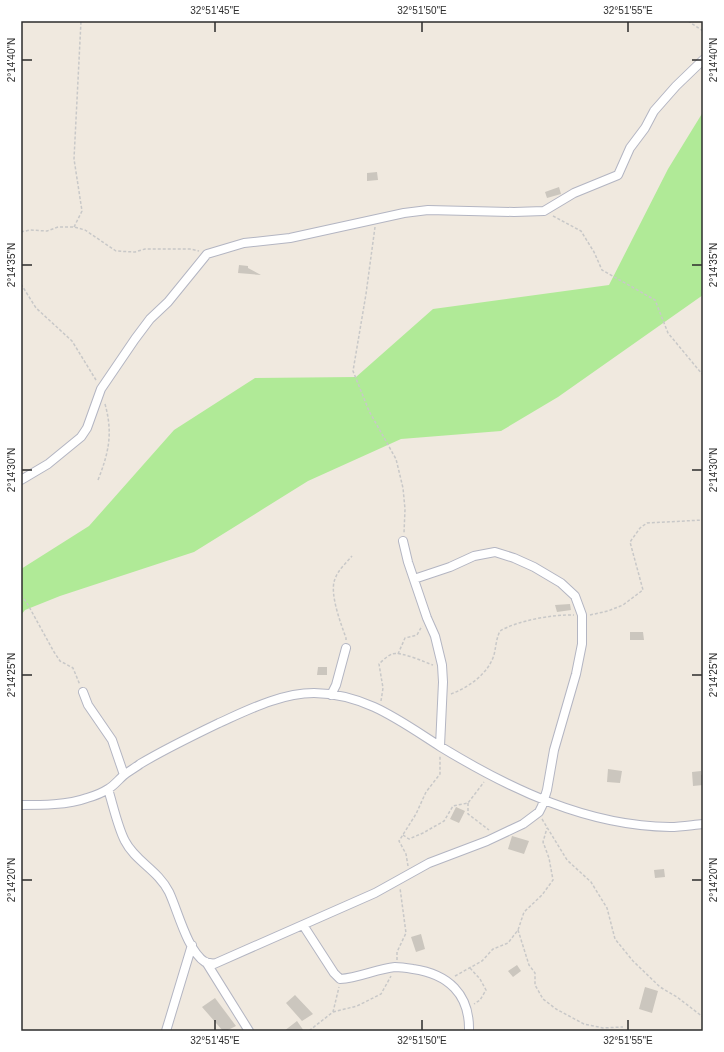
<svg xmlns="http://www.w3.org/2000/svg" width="724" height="1052" font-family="Helvetica,sans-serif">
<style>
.green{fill:#b0ea97}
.building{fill:#cbc6be}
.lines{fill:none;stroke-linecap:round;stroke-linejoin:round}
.minor-casing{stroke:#b3b5c2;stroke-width:10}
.path{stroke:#c8c8c8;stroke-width:1.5;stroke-dasharray:3 2;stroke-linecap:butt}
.minor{stroke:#fff;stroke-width:8}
.ticks{fill:none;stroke:#2d2d2d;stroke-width:1.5}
.neatline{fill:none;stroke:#2d2d2d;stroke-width:1.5}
.ticks-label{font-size:10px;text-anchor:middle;fill:#2d2d2d}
</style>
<rect width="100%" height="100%" fill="#f0e9df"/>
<path class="green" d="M703,112V295L558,397L501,431L401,439L308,481L194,552L60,596L25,610L21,615V569L89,526L174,430L255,378L356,377L433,309L609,285L668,169Z"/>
<path class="building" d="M377,172L378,180L367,181V173Z
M559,187L561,194L547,198L545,192Z
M239,265L248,266V268L261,275L238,273Z
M570,604L571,610L557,612L555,605Z
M630,632H643L644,640H630Z
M318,667H327V675H317Z
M608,769L622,771L620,783L607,782Z
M701,771V775L703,774V785L693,786L692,772Z
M456,807L465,811L459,823L450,819Z
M512,836L529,841L524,854L508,849Z
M664,869L665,877L655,878L654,870Z
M421,934L425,949L416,952L411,937Z
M517,965L521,971L513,977L508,971Z
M645,987L658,991L652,1013L639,1009Z
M295,995L313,1014L302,1021L286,1003Z
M215,998L236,1026L226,1031H223L202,1007Z
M297,1021L304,1031H284Z"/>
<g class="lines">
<defs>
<path id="minor" d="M21,480L48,464L81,437L87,428L101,389L135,339L150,319L168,302L207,254L244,243L290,238L404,213L428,210L514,212L544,211L574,193L618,175L630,148L645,128L654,111L676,86L703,60
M403,541L408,562L427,618L435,636L442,665L443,682L440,746
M83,692L88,705L112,740L124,775
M331,695L336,685L346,648
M108,789C113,805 118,828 125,841C135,861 158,870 169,892C178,911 187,950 205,962C207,963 211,963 214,964L375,893L429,863L487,841L523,824L539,812L542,806L547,790L554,750L576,674L582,644V615L575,596L561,583L534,567L514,558L495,552L474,556L450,567L414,579
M21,805C41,805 68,805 87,798C94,796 102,793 108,789C114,786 119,779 124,775C129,771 135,768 140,764C165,749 192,736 219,723C248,710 281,693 314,693C366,694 400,721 441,747C510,789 587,826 670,827C681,827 692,825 703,824
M303,925L334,973L340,979C359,978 376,969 395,967C401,967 407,968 413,969C448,974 470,994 469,1031
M206,962L249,1031
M166,1031L192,945"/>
</defs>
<use href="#minor" class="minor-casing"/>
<path class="path" d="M688,21L703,31
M553,216L581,231L594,252L602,270L655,300L668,333L702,374
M74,227L82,211L74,159L81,21
M375,227L366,294L353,371L369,411L396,459L403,488L405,509L404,533
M21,232L30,230L47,231L58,227H74L85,230L116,251L135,252L145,249H190L199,251
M21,284L36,308L72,341L96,380
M98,480C109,452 113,433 105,404
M21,595L27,603L54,652L60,661L73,668L80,685
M590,615L608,611L623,605L643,590L630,542L640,528L647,523L703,520
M346,640V638C341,624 329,593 335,579C338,570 346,563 352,556
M398,654L405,638L417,635L422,626
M451,694C469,687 488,674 494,655C496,647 496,639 500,631C516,621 554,614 574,615
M381,701L383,688L379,664C382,661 387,656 392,654C401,651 424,662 433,665
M468,803V814L489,830
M542,819L567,860L591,882L607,908L615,939L633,961L660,987L677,997L703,1017
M403,835L409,839L423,833L444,821L453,806L468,803L484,782
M408,866L406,854L399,841L416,814L426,792L440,774V756
M518,930L529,965L535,973V985L543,999L556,1009L584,1024L603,1028L623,1027
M397,960V952L406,933L400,888
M470,968L480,979L486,990L480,1000L474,1004
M455,976L482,961L493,949L508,943L518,930L524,912L542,895L553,880L549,858L543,842L547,828
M333,1012L357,1006L381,994L391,976
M310,1031V1030L333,1012L339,987"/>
<use href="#minor" class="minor"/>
</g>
<path class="ticks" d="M215,22V32M422,22V32M628,22V32M22,60H32M692,60H702M22,265H32M692,265H702M22,470H32M692,470H702M22,675H32M692,675H702M22,880H32M692,880H702M215,1020V1030M422,1020V1030M628,1020V1030"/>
<rect width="724" height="1052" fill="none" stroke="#ffffff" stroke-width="44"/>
<rect x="22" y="22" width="680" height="1008" class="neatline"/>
<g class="ticks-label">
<text x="215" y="14">32°51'45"E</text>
<text x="422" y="14">32°51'50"E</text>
<text x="628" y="14">32°51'55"E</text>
<text transform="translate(11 60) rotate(-90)" y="4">2°14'40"N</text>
<text transform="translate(713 60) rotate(-90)" y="4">2°14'40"N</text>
<text transform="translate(11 265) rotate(-90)" y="4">2°14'35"N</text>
<text transform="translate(713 265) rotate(-90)" y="4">2°14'35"N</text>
<text transform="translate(11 470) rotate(-90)" y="4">2°14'30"N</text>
<text transform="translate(713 470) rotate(-90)" y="4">2°14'30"N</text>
<text transform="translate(11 675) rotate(-90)" y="4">2°14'25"N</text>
<text transform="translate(713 675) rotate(-90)" y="4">2°14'25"N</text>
<text transform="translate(11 880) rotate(-90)" y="4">2°14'20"N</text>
<text transform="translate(713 880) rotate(-90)" y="4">2°14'20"N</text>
<text x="215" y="1044">32°51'45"E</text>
<text x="422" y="1044">32°51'50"E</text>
<text x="628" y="1044">32°51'55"E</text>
</g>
</svg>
